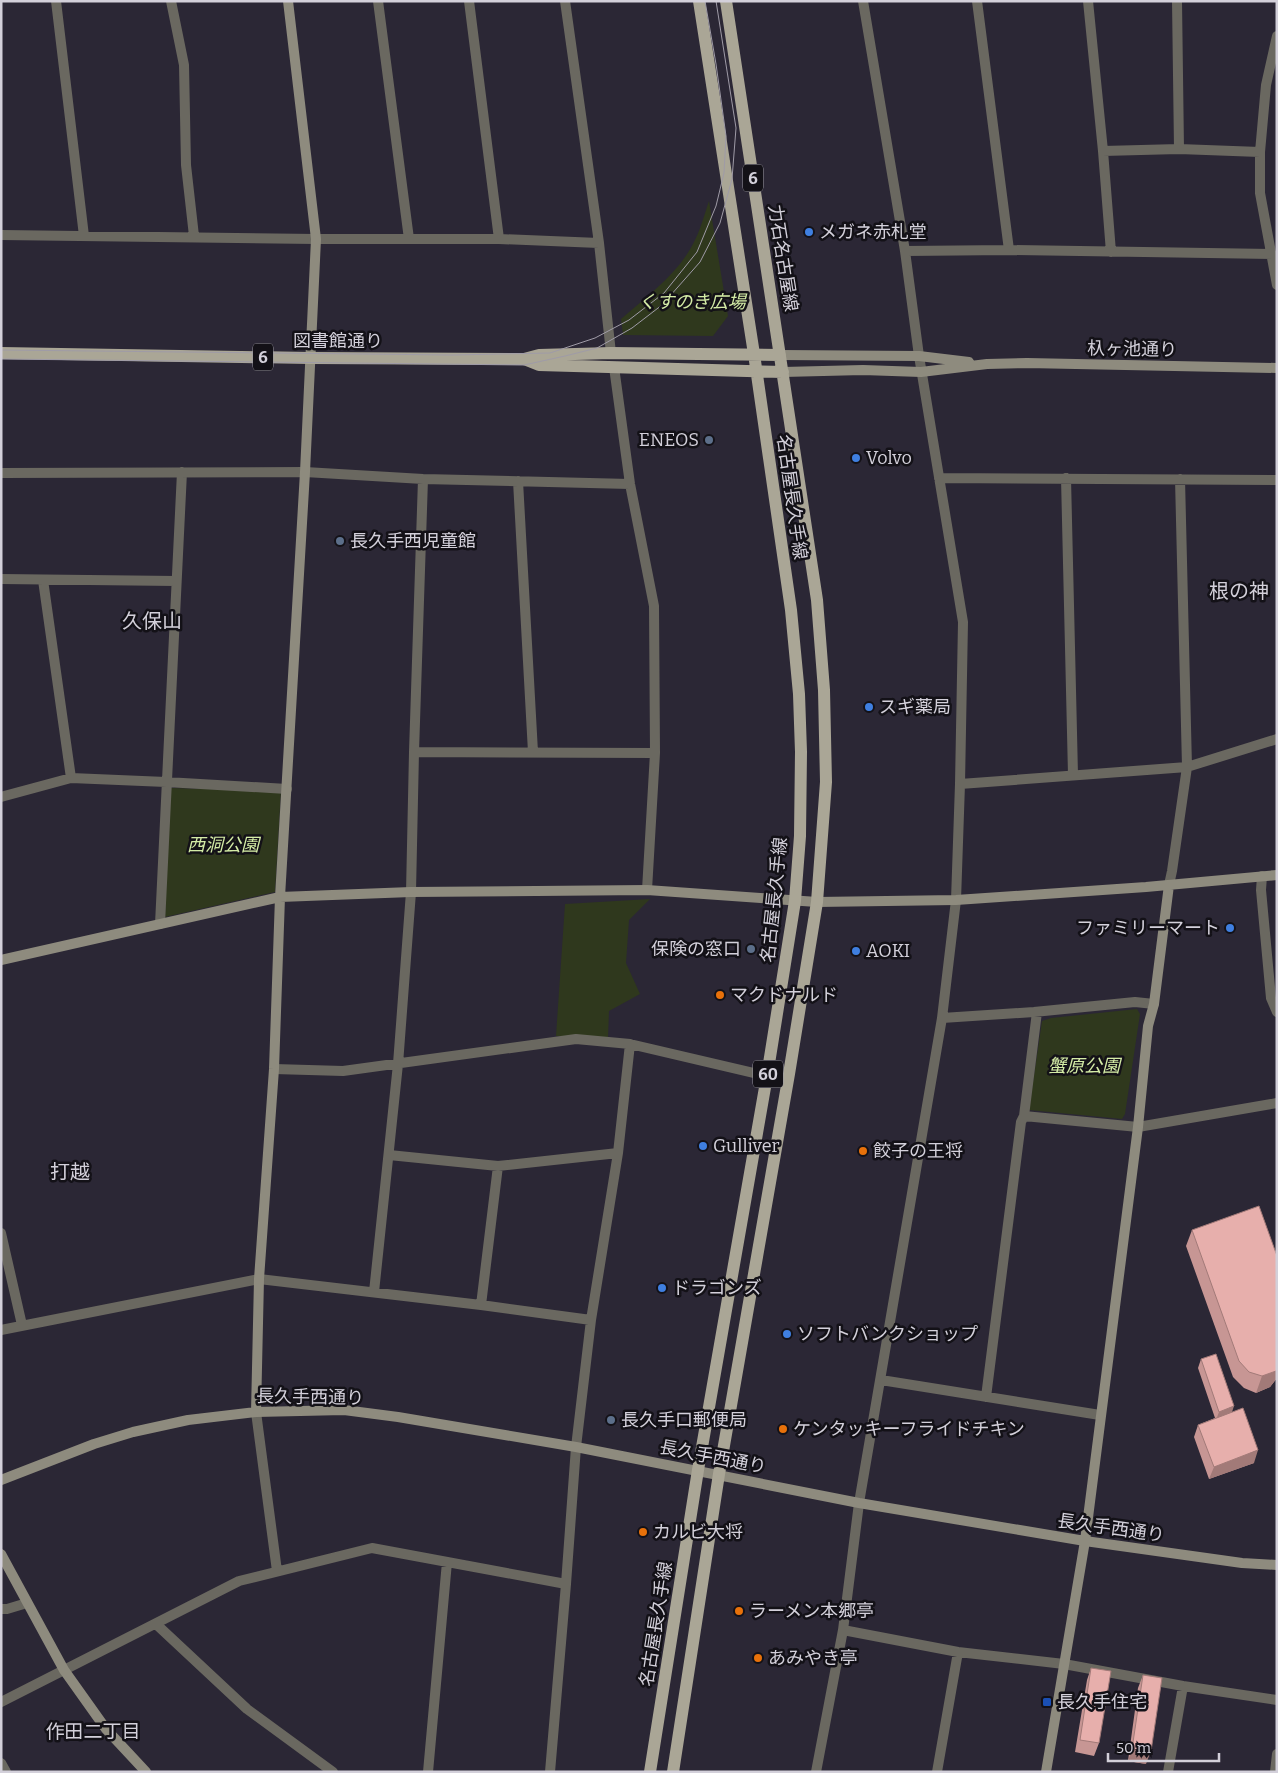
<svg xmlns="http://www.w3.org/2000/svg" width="1278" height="1773" font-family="Bitter,'Noto Sans JP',serif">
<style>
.green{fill:#2f381d}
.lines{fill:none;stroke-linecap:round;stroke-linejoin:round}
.street{stroke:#6a6860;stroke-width:10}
.secondary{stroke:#8e8b7e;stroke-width:10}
.primary{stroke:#aaa696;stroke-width:12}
.tram{stroke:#9f9ba7;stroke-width:1}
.wall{fill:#c79694}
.shaded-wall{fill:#a27a78}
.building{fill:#e7afac;stroke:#a27a78}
.shop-dot{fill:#3f7fe0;stroke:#131117;stroke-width:2}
.service-dot{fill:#5c6f8a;stroke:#131117;stroke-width:2}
.food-dot{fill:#e8710a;stroke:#131117;stroke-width:2}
.transit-dot{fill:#1a4fb4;stroke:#131117;stroke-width:2}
.labels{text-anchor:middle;stroke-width:5;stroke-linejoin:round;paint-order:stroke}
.shield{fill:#131117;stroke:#9997a0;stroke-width:1}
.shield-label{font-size:16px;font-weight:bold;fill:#d3d0da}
.poi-label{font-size:18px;fill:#d3d0da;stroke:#131117;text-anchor:start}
.street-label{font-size:18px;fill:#d3d0da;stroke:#131117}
.park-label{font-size:18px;font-style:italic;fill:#d4eca6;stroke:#131117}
.neighbourhood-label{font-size:19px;fill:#d3d0da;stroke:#131117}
.quarter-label{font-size:20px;fill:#d3d0da;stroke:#131117}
</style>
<rect width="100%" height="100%" fill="#2b2735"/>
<path class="green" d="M709,201L728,316L713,336L623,335L621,319C646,297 677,275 693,244C700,231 704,216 709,201Z
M170,788L281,791L275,892L165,917Z
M650,899L629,920L626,963L640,994L609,1011L608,1038L556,1036L565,904Z
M1137,1009L1140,1014L1125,1114L1122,1119L1029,1110L1042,1021L1051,1018Z"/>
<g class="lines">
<path class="street" d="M56,1L84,236
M171,1L184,65L186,165L194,236
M378,1L409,239
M469,1L499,239
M565,1L599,243L611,353
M977,1L1009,250
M1088,1L1103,151L1111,252
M1177,1L1179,149
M1277,36L1266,85L1260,152V193L1277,285
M1103,151L1179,149L1260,152
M1,235L316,239H499L599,243
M905,251L1009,250L1272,254
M614,367L630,484L654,606L655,753L647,890
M1,473L305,472L423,479L630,484
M939,478L1277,480
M1066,478L1073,775
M518,481L533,752
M1,579L176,581
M43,580L71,778
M414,752L655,753
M960,784L1187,767L1277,739
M1,797L71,778L166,782L287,789
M1262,876L1261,890L1271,998L1277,1012
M1169,885L1172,871L1187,767L1180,479
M160,924L182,472
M942,1018L1034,1012L1135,1002L1154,1004
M274,1069L343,1071L576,1039L630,1044L767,1076
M1024,1116L1138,1127L1277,1103
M389,1155L498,1166L618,1153
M1,1233L22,1325
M374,1292L398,1064L411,892L414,752L423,479
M481,1305L498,1166
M1,1330L259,1279L481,1305L591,1320
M881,1380L1100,1415
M986,1397L1021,1122L1024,1116L1037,1012
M256,1412L277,1571
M1,1609H7L27,1603
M156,1624L247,1709L333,1772
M843,1630L958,1652L1064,1664L1183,1686L1277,1700
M1,1702L239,1581L372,1548L566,1584
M1,1763L6,1772
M428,1772L447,1562
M550,1772L566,1584L576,1447L591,1320L618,1153L630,1044
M816,1772L843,1630L859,1503L942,1018L956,900L960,784L963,622L919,356L905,251L863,1
M937,1772L958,1652
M1168,1772L1183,1686
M1275,1772L1277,1754"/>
<path class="secondary" d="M780,355L919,356L969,362
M783,372L863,370L921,372L987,364L1027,363L1277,368
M1,960L280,897L411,892L647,890L817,902L956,900L1146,887L1277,875
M256,1412L259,1279L274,1069L280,897L305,472L316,239L288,1
M1,1480L94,1444L133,1432L188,1420L256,1412L344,1410L398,1417L576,1447L859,1503L1085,1541L1242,1563L1277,1565
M1,1554L64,1670L106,1729L146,1772
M1046,1772L1085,1541L1138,1127L1148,1026L1154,1004L1169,885"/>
<path class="primary" d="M1,353L310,358L524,359L539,355L611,353L780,355
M524,359L539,365L783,372
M650,1772L698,1470L767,1076L795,901L800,836L801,752L799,694L791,610L754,354L699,1
M673,1772L719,1474L789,1074L817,902L826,782L824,690L817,600L726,1"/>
<path class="tram" d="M1,350L452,355L550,353L595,338L629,320L664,293L697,252L716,206L724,173L726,136L716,64L705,1
M1,359L524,365L565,356L597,348L632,328L662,305L700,262L720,223L732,179L736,128L716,1"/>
</g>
<path class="wall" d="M1192,1230L1277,1256V1378L1270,1387L1256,1393L1244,1388L1233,1377L1186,1246Z
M1201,1359L1232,1412L1254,1463L1209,1479L1194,1437L1198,1425L1215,1418L1198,1368Z
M1091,1668L1099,1743L1094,1756L1075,1752L1087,1680Z
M1143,1675L1146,1764L1128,1761L1138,1688Z"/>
<path class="shaded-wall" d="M1277,1370V1378L1270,1387L1256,1393L1262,1376Z
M1234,1406L1231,1415L1216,1420L1219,1412Z
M1258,1450L1254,1463L1209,1479L1214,1467Z
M1132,1749L1151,1751L1146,1764L1128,1761Z"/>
<path class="building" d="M1259,1206L1277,1256V1370L1276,1371L1262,1376L1249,1372L1239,1361L1192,1230Z
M1216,1354L1234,1406L1219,1412L1201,1359Z
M1243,1408L1258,1450L1214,1467L1198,1425Z
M1091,1668L1111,1671L1099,1743L1080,1740Z
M1143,1675L1162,1678L1151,1751L1132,1749Z"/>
<g class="shop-dot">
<circle cx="809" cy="232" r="5"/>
<circle cx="856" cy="458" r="5"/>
<circle cx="869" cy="707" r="5"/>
<circle cx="1230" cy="928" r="5"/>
<circle cx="856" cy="951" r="5"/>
<circle cx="703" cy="1146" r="5"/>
<circle cx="662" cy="1288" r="5"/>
<circle cx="787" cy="1334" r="5"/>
</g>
<g class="service-dot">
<circle cx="709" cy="440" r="5"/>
<circle cx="340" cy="541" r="5"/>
<circle cx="751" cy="949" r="5"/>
<circle cx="611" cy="1420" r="5"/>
</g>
<g class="food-dot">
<circle cx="720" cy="995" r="5"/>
<circle cx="863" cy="1151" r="5"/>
<circle cx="783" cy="1429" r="5"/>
<circle cx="643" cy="1532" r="5"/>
<circle cx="739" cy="1611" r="5"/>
<circle cx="758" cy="1658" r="5"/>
</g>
<rect class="transit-dot" x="1042" y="1697" width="10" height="10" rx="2.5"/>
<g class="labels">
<g class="shield">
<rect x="743" y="164.5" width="20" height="27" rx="4"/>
<rect x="253" y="343.5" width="20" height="27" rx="4"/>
<rect x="753" y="1060.5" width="30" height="27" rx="4"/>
</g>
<g class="shield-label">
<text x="753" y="184">6</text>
<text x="263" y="363">6</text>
<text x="768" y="1080">60</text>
</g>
<g class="poi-label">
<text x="819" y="238">メガネ赤札堂</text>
<text x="699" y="446" text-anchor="end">ENEOS</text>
<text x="866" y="464">Volvo</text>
<text x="350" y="547">長久手西児童館</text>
<text x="879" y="713">スギ薬局</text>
<text x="1220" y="934" text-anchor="end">ファミリーマート</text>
<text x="741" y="955" text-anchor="end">保険の窓口</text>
<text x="866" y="957">AOKI</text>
<text x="730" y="1001">マクドナルド</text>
<text x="713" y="1152">Gulliver</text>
<text x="873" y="1157">餃子の王将</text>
<text x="672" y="1294">ドラゴンズ</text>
<text x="797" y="1340">ソフトバンクショップ</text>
<text x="621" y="1426">長久手口郵便局</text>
<text x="793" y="1435">ケンタッキーフライドチキン</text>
<text x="653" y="1538">カルビ大将</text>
<text x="749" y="1617">ラーメン本郷亭</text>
<text x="768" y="1664">あみやき亭</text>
<text x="1057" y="1708">長久手住宅</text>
</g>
<g class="street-label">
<text transform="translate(783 258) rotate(81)" y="6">力石名古屋線</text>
<text x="338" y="347">図書館通り</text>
<text transform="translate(1132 349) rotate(1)" y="6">杁ヶ池通り</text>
<text transform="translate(792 497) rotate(82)" y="6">名古屋長久手線</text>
<text transform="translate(774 900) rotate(-84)" y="6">名古屋長久手線</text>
<text transform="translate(310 1397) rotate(1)" y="6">長久手西通り</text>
<text transform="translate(713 1457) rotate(11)" y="6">長久手西通り</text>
<text transform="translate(1111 1528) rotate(8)" y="6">長久手西通り</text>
<text transform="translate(656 1624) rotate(-81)" y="6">名古屋長久手線</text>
</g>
<g class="park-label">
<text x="692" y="308">くすのき広場</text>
<text x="223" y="851">西洞公園</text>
<text x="1084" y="1072">蟹原公園</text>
</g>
<g class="neighbourhood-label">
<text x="93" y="1738">作田二丁目</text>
</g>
<g class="quarter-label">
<text x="1239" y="598">根の神</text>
<text x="152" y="628">久保山</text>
<text x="70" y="1179">打越</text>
</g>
</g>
<rect width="1278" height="1773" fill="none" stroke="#d3d0da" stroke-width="5"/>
<path d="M1108 1753v8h111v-8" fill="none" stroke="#d3d0da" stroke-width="2.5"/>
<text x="1116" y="1753" font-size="15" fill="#d3d0da" stroke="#131117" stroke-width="4" paint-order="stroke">50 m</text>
</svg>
